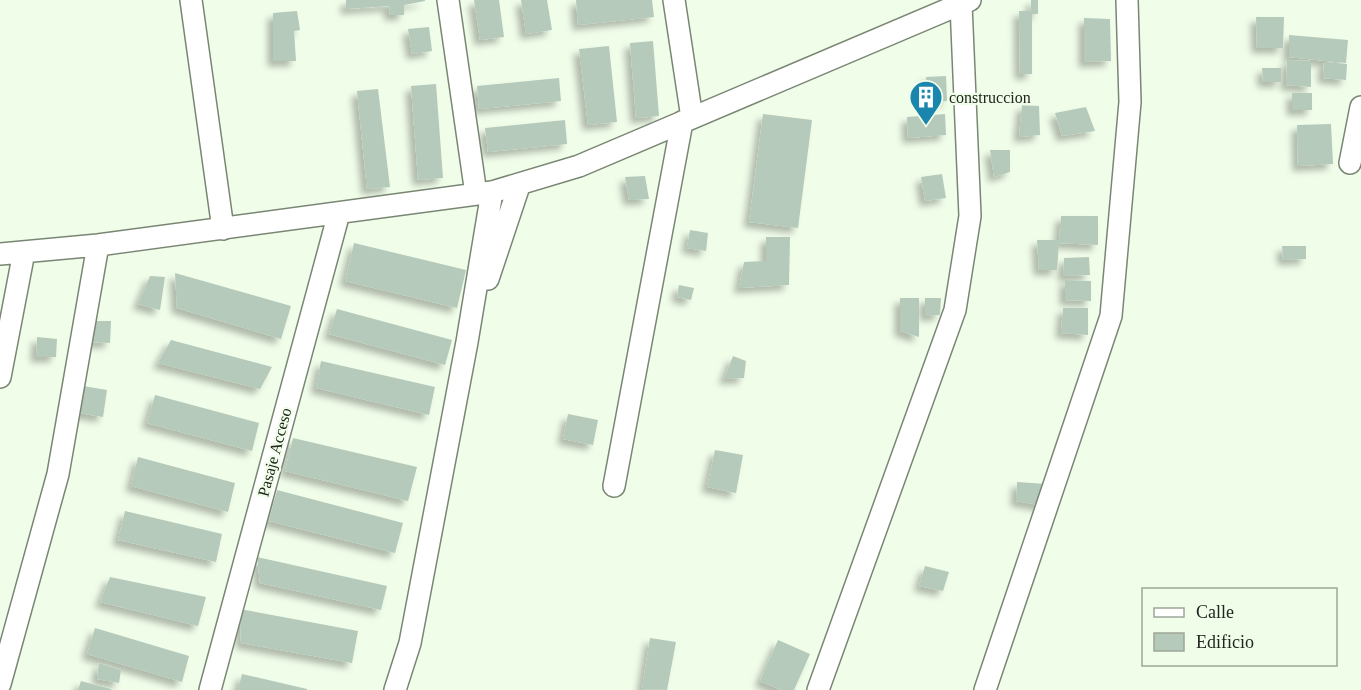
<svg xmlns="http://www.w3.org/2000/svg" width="1361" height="690" font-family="'Times New Roman',serif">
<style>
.building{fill:#b5cabb;filter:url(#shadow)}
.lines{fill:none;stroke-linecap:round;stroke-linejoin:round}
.minor-casing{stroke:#7a8674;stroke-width:24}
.minor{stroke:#fff;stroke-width:21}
.labels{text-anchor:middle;stroke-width:4.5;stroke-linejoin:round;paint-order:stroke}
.poi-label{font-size:16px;fill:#22261f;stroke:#f0fde9;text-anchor:start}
.street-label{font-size:16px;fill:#22261f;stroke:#f0fde9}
</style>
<defs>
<filter id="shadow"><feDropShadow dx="-5.5" dy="5.5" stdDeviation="3" flood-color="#0004"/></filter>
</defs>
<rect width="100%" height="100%" fill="#f0fde9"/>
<path class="building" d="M346,0H425V1L404,5V15H390L389,6L346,9Z
M474,0H499L504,37L480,40Z
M521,0H547L552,30L526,34Z
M576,0H652L654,17L578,25Z
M1031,0H1038V14H1032V74H1020L1019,11H1031Z
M297,11L300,30L294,31L296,61H273V13Z
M1256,17H1284L1283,48H1257Z
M1084,18L1110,19L1111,61L1084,62Z
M429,27L432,51L412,54L408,29Z
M1289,35L1348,40L1346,63L1289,57Z
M653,41L659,116L636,118L630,43Z
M609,46L617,122L588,125L579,49Z
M1287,60L1311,61V87L1286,85Z
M1324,62L1347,64L1346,80L1323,78Z
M1262,68H1281V82H1263Z
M946,76L947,101L928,103L926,77Z
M559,78L561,101L479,109L477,86Z
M436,84L443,178L418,180L411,86Z
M378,89L390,187L367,189L357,91Z
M1292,93H1312V110H1292Z
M1022,105L1039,106L1040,135L1019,137Z
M1086,107L1095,131L1062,136L1055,113Z
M763,114L812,120L798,228L749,222Z
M945,114L946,135L908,138L907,117Z
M565,120L567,144L488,152L485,128Z
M1331,124L1333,164L1298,166L1297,125Z
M990,150H1010V172L994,177Z
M942,174L946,198L925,201L921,177Z
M645,176L649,199L629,200L625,177Z
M1061,216H1098V245L1059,243L1057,270H1039L1037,240H1059Z
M690,230L708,233L706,251L687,248Z
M766,237H790L789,285L739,288L744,262L766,261Z
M354,243L466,270L457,308L345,281Z
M1282,246H1306V259L1283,260Z
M1089,257L1090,275L1063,276L1064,258Z
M175,273L291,306L281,339L177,308Z
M150,276L165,277L160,310L138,304Z
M1065,280L1091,281V301L1065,300Z
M679,285L694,288L691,300L677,297Z
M900,298H919V337L900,331Z
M925,298H941L940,315L925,316Z
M1063,308H1088V335L1061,333Z
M337,309L452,340L445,365L329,334Z
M93,321H111L110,343L92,342Z
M37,337L57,339L56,357H36Z
M171,340L272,367L260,389L158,363Z
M733,356L746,361L744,378L724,379Z
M321,361L435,387L429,415L316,388Z
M83,386L107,390L103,417L79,413Z
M155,395L259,423L252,451L147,423Z
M568,414L598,420L593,445L563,439Z
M293,438L417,467L408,501L285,471Z
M715,450L743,455L736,493L707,487Z
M138,457L235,483L228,512L131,486Z
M1017,482L1046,484L1045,506L1016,501Z
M277,490L403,523L395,553L269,521Z
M125,511L222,534L216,562L118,540Z
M257,557L387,586L381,610L260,583Z
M925,566L949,572L943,591L919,586Z
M110,577L206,597L198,626L100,602Z
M240,609L358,631L352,663L241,643Z
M95,628L189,656L182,682L87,654Z
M650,638L676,642L667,690L642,689Z
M778,640L810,654L794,690H781L760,681Z
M99,663L121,670L119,683L97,679Z
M242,674L307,689V690H238Z
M81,681L111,689V690H78Z"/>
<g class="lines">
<defs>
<path id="minor" d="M191,0L223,229
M1350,163L1361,107
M0,254L98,245L492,192L579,166L970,0
M488,279L519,186
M0,377L24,252
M614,486L682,122L692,118L674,0
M0,684L58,474L98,245
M210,690L339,213
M395,690L410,643L467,342L492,192L476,194L448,0
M818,690L955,310L970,216L961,4
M985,690L1111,316L1130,102L1127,0"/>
</defs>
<use href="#minor" class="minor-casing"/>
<use href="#minor" class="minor"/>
</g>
<defs>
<symbol id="building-pin" viewBox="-11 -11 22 30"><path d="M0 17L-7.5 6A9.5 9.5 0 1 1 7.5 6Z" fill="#1a85ad" stroke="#f0fde9"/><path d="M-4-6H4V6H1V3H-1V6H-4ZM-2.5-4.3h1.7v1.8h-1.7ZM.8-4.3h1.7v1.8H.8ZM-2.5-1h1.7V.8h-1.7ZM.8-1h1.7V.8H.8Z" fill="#fff"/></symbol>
</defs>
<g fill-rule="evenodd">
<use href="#building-pin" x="907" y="78" width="38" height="52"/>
</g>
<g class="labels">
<g class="poi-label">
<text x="949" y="103">construccion</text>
</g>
<g class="street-label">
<text transform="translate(274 452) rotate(-75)" y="6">Pasaje Acceso</text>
</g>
</g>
<rect x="1142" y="588" width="195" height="78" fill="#f0fde9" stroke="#9ea798" stroke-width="1.5"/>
<rect x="1154" y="608" width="30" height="9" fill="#ffffff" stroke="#9ea798" stroke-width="1.5"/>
<text x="1196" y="618" font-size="18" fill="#22261f">Calle</text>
<rect x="1154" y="633" width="30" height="18" fill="#b5cabb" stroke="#9ea798" stroke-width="1.5"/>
<text x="1196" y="648" font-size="18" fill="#22261f">Edificio</text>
</svg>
